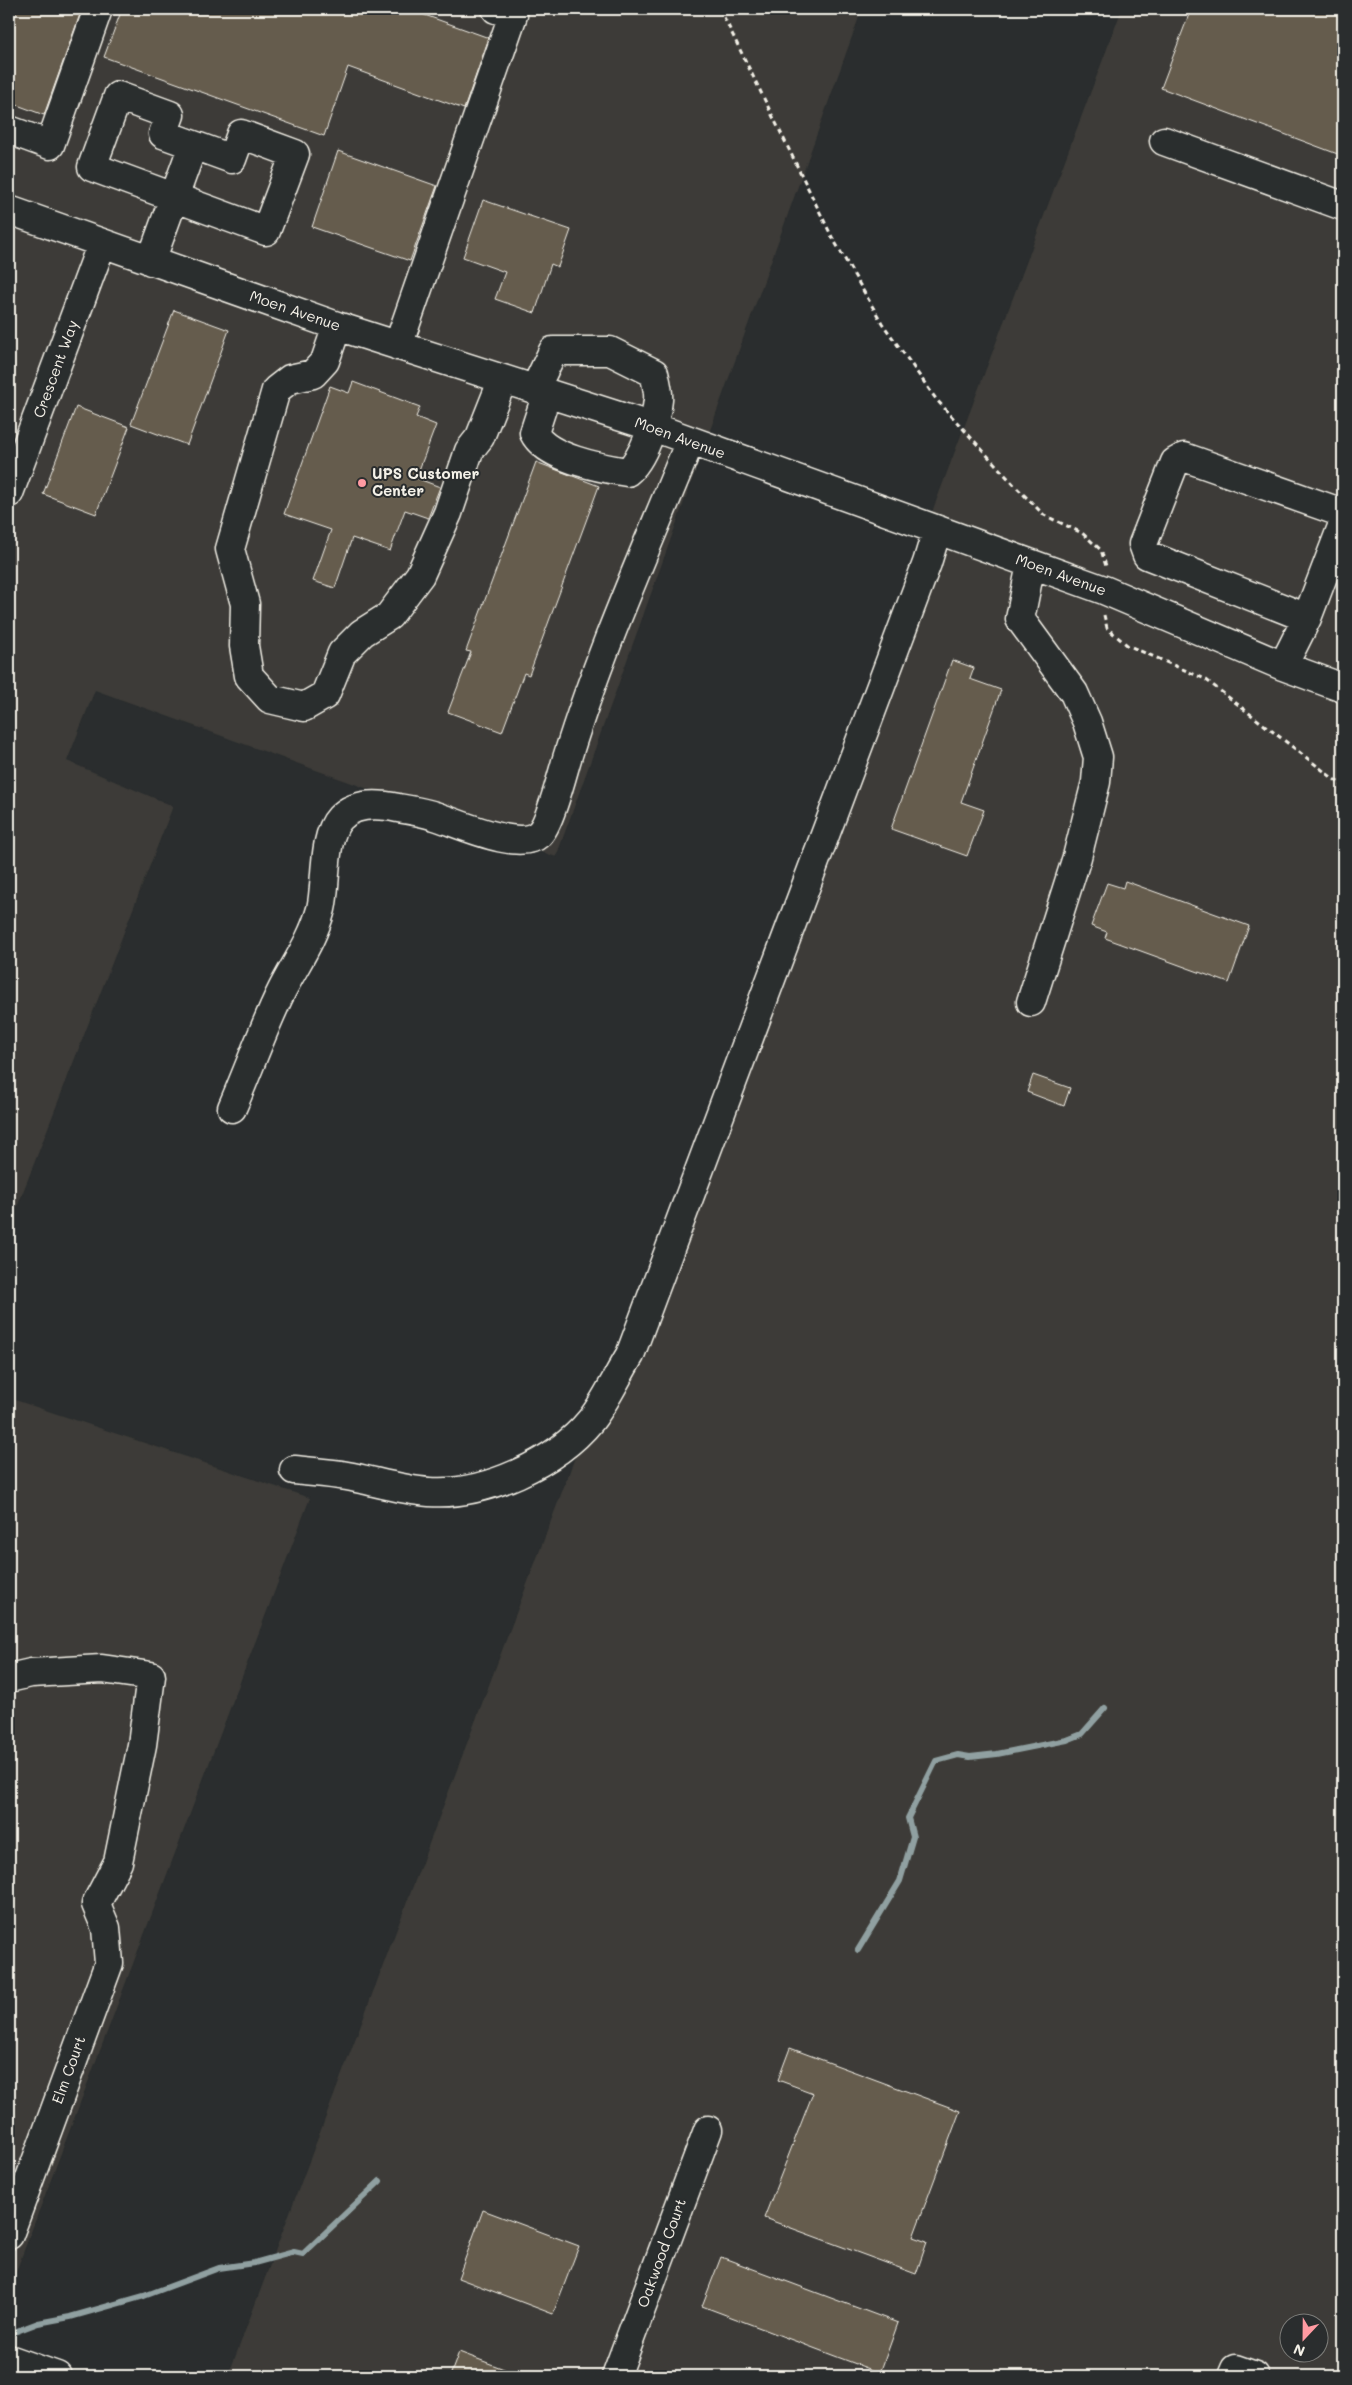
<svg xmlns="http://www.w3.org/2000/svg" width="1352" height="2385" font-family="Mali,sans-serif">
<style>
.built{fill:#3c3b37;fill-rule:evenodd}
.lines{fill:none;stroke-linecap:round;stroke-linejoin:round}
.stream{stroke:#90a0a1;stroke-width:6}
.building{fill:#655b4d;stroke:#f4f1e8}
.minor-casing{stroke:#f4f1e8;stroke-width:31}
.path{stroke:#f4f1e8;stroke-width:3;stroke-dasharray:5 4;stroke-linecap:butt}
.minor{stroke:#2a2d2e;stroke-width:28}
.poi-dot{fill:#ff9aa2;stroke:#2a2d2e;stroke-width:2}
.labels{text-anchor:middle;stroke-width:4;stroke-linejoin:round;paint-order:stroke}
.street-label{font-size:15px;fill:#f4f1e8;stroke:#2a2d2e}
.poi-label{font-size:15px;font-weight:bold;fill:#f4f1e8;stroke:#2a2d2e;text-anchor:start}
</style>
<rect width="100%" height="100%" fill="#2a2d2e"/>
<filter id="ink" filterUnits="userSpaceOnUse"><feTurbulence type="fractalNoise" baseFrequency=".02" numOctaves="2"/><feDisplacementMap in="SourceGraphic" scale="10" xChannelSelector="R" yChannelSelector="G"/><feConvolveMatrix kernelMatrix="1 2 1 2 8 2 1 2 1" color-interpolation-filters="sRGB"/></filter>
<g filter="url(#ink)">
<path class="built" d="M9,9H862L556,857L95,690L67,761L173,806L9,1228Z
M1122,9H1343V2376H228ZM1290,2322H1320V2352H1290Z
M9,1398L310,1498L9,2290Z"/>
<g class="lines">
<path class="stream" d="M858,1950L900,1881L913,1837L908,1818L936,1761L958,1755L970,1757L997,1754L1067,1740L1082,1734L1105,1708
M9,2334L38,2323L70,2317L144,2296L219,2268L254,2263L294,2252L303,2254L380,2181"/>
</g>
<path class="building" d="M17,9H82L44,115L9,102V33Z
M122,9H408L489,38L464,109L348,67L324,136L104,57Z
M1191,9H1343V156L1161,88Z
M338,151L437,186L410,261L312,227Z
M483,200L571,230L558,267L551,264L535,313L495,299L505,272L463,257Z
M174,310L229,330L187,445L131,424Z
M353,382L420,407L416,417L436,425L416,478L440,487L428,518L405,510L390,551L352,538L335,588L313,581L331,530L284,514L330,386L349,393Z
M76,407L129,427L96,514L43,494Z
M536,462L599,486L529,675L524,673L502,732L448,712L471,652L466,651Z
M952,660L974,668L970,679L1001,690L961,802L984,810L967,856L891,829Z
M1125,881L1249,926L1229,983L1105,938L1107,932L1091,926L1107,883L1123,888Z
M1033,1075L1070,1088L1064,1106L1027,1092Z
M790,2048L960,2111L913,2237L927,2242L916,2274L764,2218L813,2093L778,2080Z
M483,2210L579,2246L553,2314L458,2278Z
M721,2257L898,2323L880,2373L702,2306Z
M459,2352L520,2375V2376H450Z"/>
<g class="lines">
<defs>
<path id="minor" d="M118,96L170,115L163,134L232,159L241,134L295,154L266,231L92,167Z
M9,130L50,145L98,9
M1164,141L1343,206
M9,210L337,326L653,427L1104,590L1283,666L1343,688
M151,261L193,145
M337,326L325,361L313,374L290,379L276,390L230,549L245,604L244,646L249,676L270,699L304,707L325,695L342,653L362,633L389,616L420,575L448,513L469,451L480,437L503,379
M398,346L513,15L496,9
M535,389L553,351H610L654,373C656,381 659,392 658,400C656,421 643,460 627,472C601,468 546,458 534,433L547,393
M9,493L102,243
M1031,564L1020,619L1074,693L1087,722L1098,757L1096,782L1077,857L1031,1002
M1307,618L1147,555L1143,544L1175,462L1184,457L1337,511L1343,517
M1283,666L1307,618L1343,524
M232,1108C249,1069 263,1028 282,990C296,963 313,939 321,909C327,884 322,837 340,818C355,802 379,804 398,808C410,810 423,812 435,816C458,823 519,852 539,834C550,824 563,771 568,755C601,648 648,545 690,441
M294,1470C312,1472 330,1473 347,1476C374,1481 401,1490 429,1492C484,1496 556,1463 591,1420C606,1401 617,1376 630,1355L927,563L937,530
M9,1678L31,1673L102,1669L151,1676L142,1745L118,1862L96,1904L106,1928L109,1963L9,2235
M9,2359L57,2376
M616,2376L708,2130
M1232,2376L1235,2369L1255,2376"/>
</defs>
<use href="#minor" class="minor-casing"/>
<path class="path" d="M720,9L832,237L882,323L936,399L1016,487L1044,515L1082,533L1101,550L1106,566
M1104,615L1107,628L1127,645L1205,679L1343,786"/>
<use href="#minor" class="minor"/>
</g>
</g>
<circle class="poi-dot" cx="362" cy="483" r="5"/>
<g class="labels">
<g class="street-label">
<text transform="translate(295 311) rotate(19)" y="5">Moen Avenue</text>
<text transform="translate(56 369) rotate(-70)" y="5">Crescent Way</text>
<text transform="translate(680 438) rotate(20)" y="5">Moen Avenue</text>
<text transform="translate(1061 575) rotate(20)" y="5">Moen Avenue</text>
<text transform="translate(69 2070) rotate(-70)" y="5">Elm Court</text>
<text transform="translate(662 2253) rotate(-70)" y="5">Oakwood Court</text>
</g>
<g class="poi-label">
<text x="372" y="479">UPS Customer<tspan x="372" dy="17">Center</tspan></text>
</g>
</g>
<rect width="1352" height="2385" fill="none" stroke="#2a2d2e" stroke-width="30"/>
<rect x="15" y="15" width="1322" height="2355" fill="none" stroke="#f4f1e8" stroke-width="2" filter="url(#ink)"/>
<g transform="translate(1304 2338) rotate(202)"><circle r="24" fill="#2a2d2e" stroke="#7b7b78"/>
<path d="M0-4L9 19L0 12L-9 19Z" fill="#ff9aa2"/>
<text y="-8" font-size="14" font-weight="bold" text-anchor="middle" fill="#f4f1e8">N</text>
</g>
</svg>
